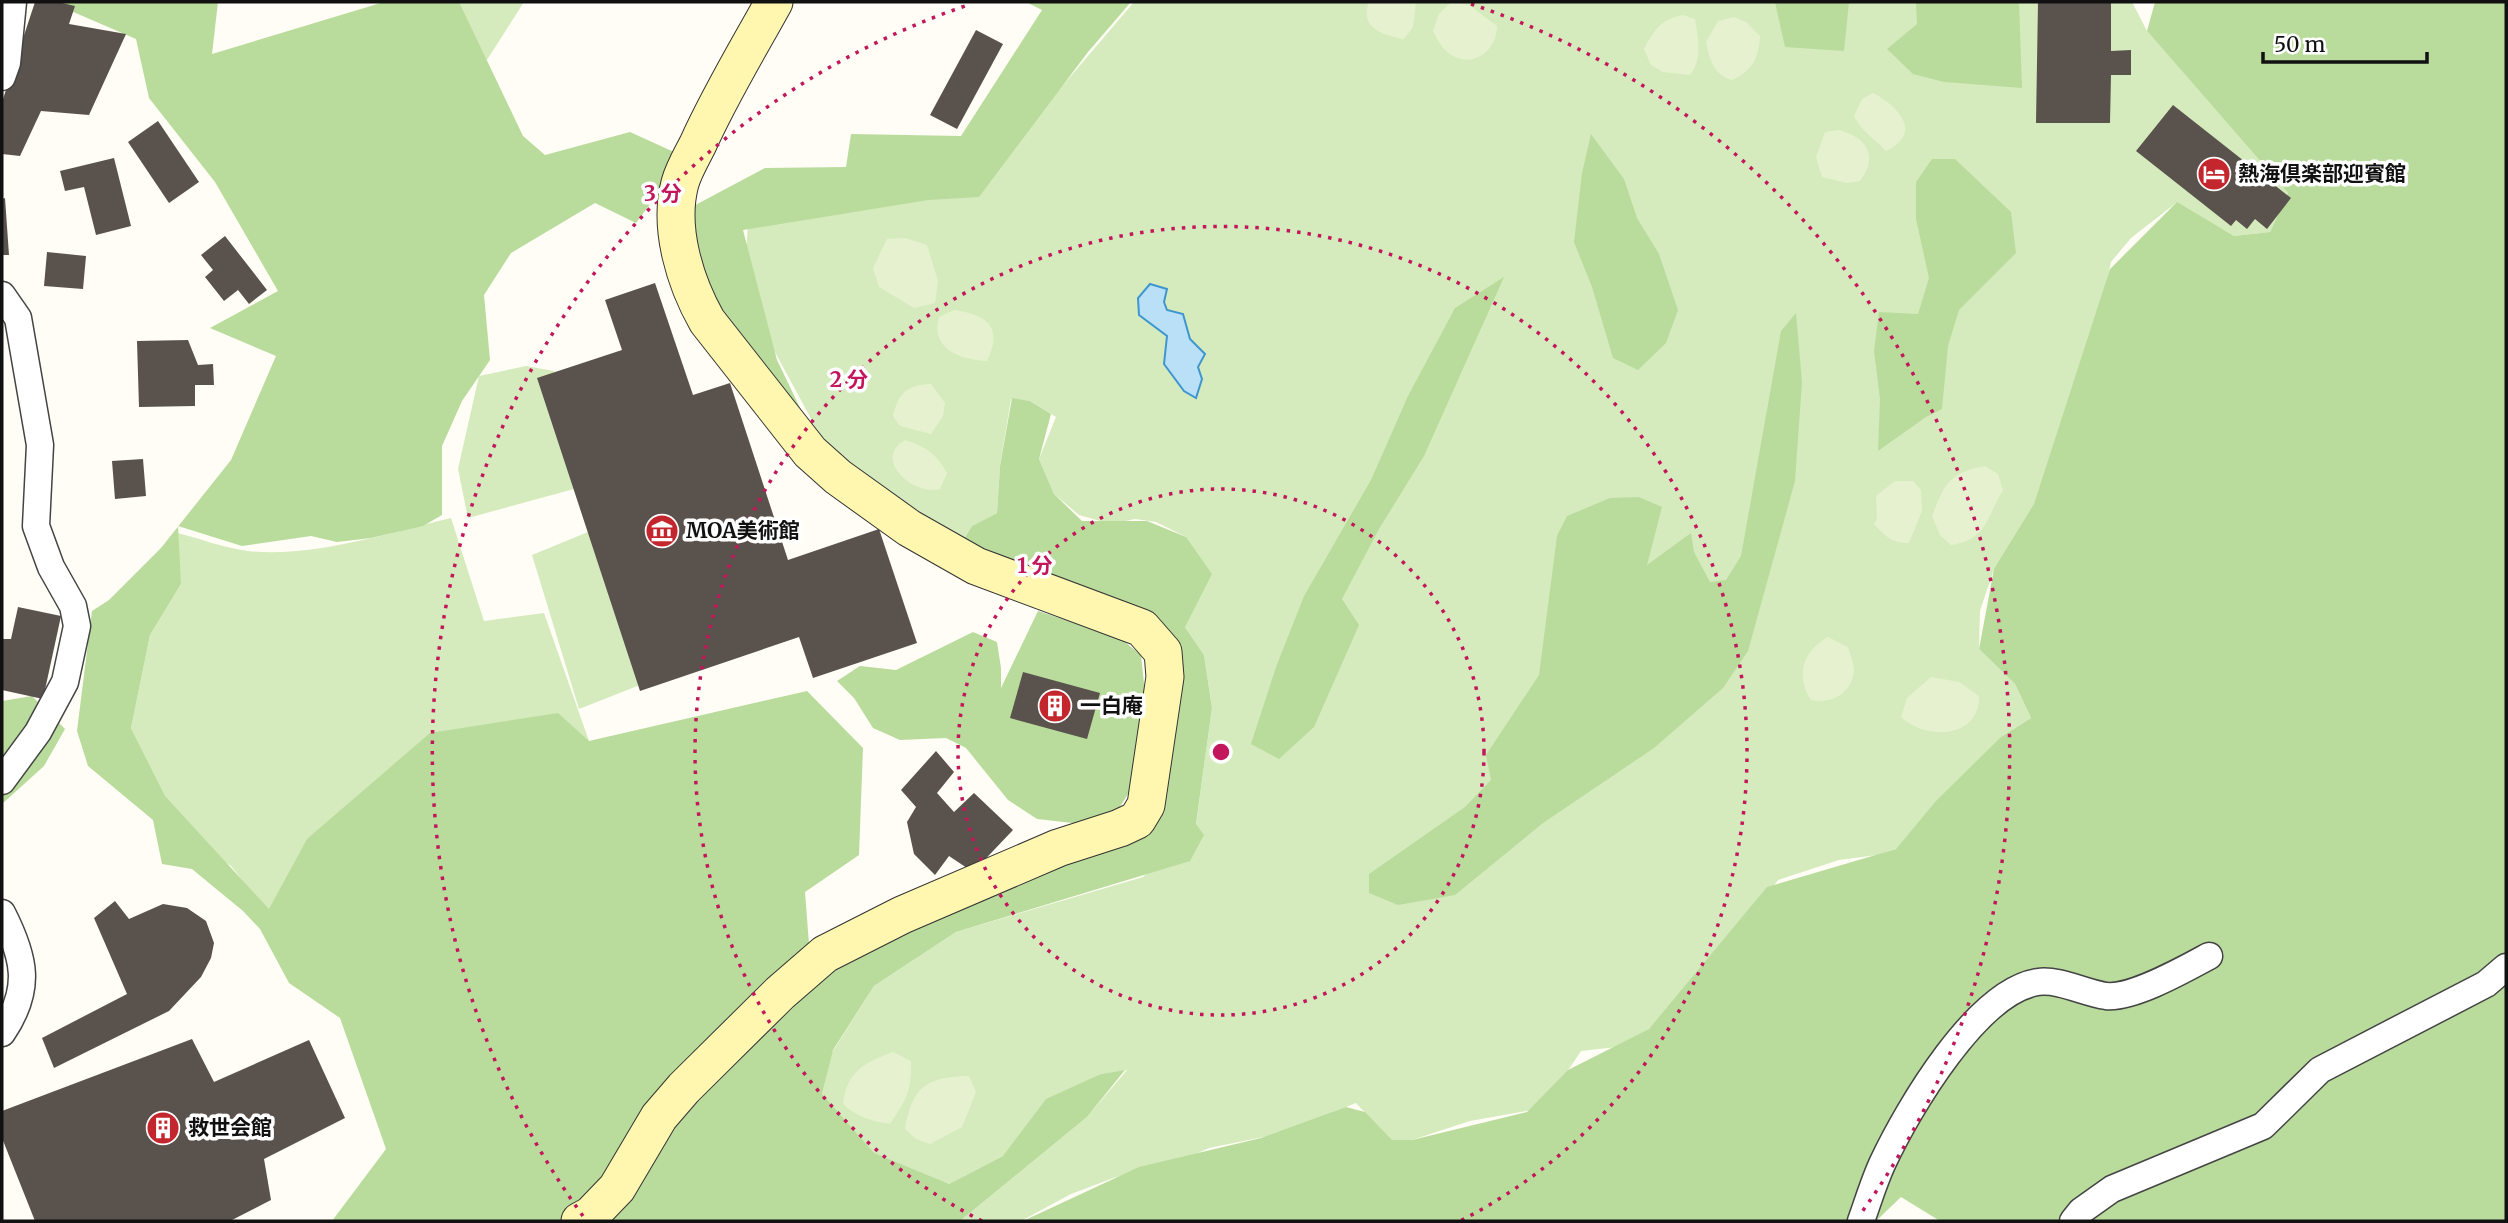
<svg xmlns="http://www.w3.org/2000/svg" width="2508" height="1223" font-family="Merriweather,'Noto Sans JP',serif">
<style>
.green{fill:#d5ebbd}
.forest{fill:#b9dc9c}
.pitch{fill:#e6f2cf}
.water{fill:#b9e0f7;stroke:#3f96cf;stroke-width:2}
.building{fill:#5a524d}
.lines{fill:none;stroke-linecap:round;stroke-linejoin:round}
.street-casing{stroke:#444;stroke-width:29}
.secondary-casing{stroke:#333;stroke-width:39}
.street{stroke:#fff;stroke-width:26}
.secondary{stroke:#fff6b0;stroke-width:37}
.ring{fill:none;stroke:#c2185b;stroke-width:3.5;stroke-dasharray:3.5 7}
.labels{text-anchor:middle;stroke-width:7;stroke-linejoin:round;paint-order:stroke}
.poi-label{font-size:21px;font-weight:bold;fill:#111;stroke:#fff;text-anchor:start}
.centre{fill:#c2185b;stroke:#fff;stroke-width:3.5}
.ring-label{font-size:21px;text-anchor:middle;font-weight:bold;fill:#c2185b;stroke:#fff;stroke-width:7;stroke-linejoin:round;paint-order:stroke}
</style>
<rect width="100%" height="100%" fill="#fffdf5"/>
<path class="green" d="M457,2H524L485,63Z
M1134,2H2132L2147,31L2288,193L2270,232L2234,236L2176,203L2131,238L2111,262L2086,382L2065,440L2012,550L1994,569L1980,611L1979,649L2015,684L2031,718L2001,737L1991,761L1904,846L1877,855L1839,860L1778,880L1734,940L1649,1029L1617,1047L1581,1051L1543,1108L1470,1121L1412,1140H1391L1356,1103L1278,1134L1209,1148L1164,1168L1116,1177L1071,1194L1021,1221H960L1087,1117L1127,1070L1101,1074L1003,1156L949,1184L869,1159L822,1094L831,1054L874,986L956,932L1143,877L1196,825L1212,708L1204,655L1185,627L1186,537L1156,522L1135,519L1111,524L1079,515L1054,494L1039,459L1056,417L1030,401L1011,399L1000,466L997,513L972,526L957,550L838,477L809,415L743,293L748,225L971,193Z
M526,366L554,371L574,489L468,518L458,469L479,376Z
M451,518L484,621L544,613L589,741L268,913L231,866L184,835L131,728L150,635L181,584L174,532C198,538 224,548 248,551C312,558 389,533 451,518Z
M588,532L645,683L579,709L532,555Z"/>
<path class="forest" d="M50,2H218L212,54L384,2H459L523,136L545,155L630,132L685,157L636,223L595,203L511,253L484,295L490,360L462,401L442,446V515L423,526L371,538L337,542L311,536L242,546L178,526L181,584L150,635L131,728L165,796L269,909L307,839L430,733L558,713L589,741L807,691L863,748L859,855L805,892L809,944L826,963L1140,831L1177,662L957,550L972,526L997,513L1000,466L1012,398L1030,401L1051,414L1039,459L1054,494L1082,521H1147L1186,537L1212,574L1185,627L1204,655L1212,708L1196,824L1204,835L1190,861L956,932L874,986L833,1050L822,1094L874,1153L949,1184L1003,1156L1046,1099L1101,1074L1125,1070L1087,1117L960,1221H332L386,1149L340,1018L289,983L260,929L243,911L192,869L162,864L153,820L88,766L77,731L92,611L109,600L161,548L231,460L276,356L210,328L278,291L215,182L149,98L136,39Z
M1026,2H1131L1088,52L979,197L928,200L743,230L777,360L817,443L707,321L686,210L765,168L846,167L851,134L961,136L1042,10Z
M1775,2H1849L1844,51L1785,47Z
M1916,2H2019L2022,88L1944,82L1913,74L1887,49L1917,24Z
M2155,2H2506V1221H1940L1901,1197L1876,1221H1023L1139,1167L1261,1138L1346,1107L1365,1112L1392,1140H1412L1527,1112L1568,1070L1649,1029L1767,887L1896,849L1936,801L2001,737L2031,718L2015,684L1979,649L1994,569L2034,504L2110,269L2177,202L2234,236L2270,232L2288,193L2147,31Z
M1591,134L1624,179L1637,218L1659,254L1678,310L1666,343L1638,370L1613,358L1592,287L1574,242L1582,173Z
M1932,159H1955L2011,212L2016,253L1959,310L1948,346L1942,409L1926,417L1878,451L1880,399L1874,351L1879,312L1918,314L1929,278L1916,219V182Z
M1504,277L1424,456L1379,529L1342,599L1359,625L1314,727L1279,759L1251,744L1276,667L1304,596L1371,480L1408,396L1455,308Z
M1796,313L1802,382L1795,481L1748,651L1723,688L1654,748L1543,823L1455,895L1398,905L1369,893V874L1465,807L1491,780L1486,755L1539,675L1557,536L1567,516L1610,498L1639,497L1662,507L1647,565L1691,533L1694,552L1710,582L1726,580L1741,556L1781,331Z
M1038,611L1120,638L1141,655L1145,693L1133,786L1116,813L1081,824L1037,819L1008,800L966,748L946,738L900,740L873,728L854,698L837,681L860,666L896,670L973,632L997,642L1001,668V688Z
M32,696L65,729L44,766L2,804V701Z"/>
<path class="pitch" d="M1369,2H1416L1413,27L1404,39C1383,35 1359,28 1369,2Z
M1451,2L1469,5L1497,26C1497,53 1468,72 1445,50C1440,45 1436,37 1433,31L1439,14Z
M1683,15L1695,19C1698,39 1703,58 1690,75L1663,72L1651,65L1644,49C1654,30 1661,19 1683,15Z
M1734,17L1746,22L1760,36C1759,58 1752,71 1732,80C1713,74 1710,60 1706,42L1718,21Z
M1873,93C1898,106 1924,133 1886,151C1874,138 1862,132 1854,116L1862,99Z
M1839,130C1867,138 1879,155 1860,181L1847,183L1822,177L1816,157L1825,132Z
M905,238L927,245L938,281L935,303L914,308L879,287L873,268L887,239Z
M954,310C988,315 1003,327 987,361C961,360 930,349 939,317Z
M931,384L945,403L943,416L931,434L900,426L893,416C899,393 906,385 931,384Z
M905,440C926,447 936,453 947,473L940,489C913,496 872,459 905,440Z
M1985,466L1998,474L2003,490C1986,518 1987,540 1951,545L1940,535L1932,516C1945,483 1949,473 1985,466Z
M1895,481H1913L1921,490L1922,511L1909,543C1892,543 1885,536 1874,524L1877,518L1876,496Z
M1828,637L1848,647C1850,654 1854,664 1854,670C1852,694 1831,704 1811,700C1795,675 1803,651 1828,637Z
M1931,677L1959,682L1979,696C1980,738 1926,741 1901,717L1907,698Z
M893,1052L911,1061C912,1091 906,1100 890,1124C871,1121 857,1117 843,1104C847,1071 864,1063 893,1052Z
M969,1076L976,1092L962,1127L930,1144L916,1139L905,1129C912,1087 926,1077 969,1076Z"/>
<path class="water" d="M1150,284L1167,289L1164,302L1167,310L1183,314L1190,339L1205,354L1198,367L1202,379L1196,398L1184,391L1164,364L1167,336L1139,315L1138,298Z"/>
<path class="building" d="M35,2H58L75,6L69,24L126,34L89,115L41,111L20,156L2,154V102Z
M2038,2H2111V51L2131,50V75H2111L2110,123H2036Z
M976,30L1003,44L957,129L930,115Z
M2173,105L2291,198L2267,229L2255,219L2247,229L2236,220L2231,226L2136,151Z
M158,121L199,182L169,203L128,142Z
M114,158L131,226L96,235L84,187L65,191L60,171Z
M5,198L9,255H2V199Z
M225,236L267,290L249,304L238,290L224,301L205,277L213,270L201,255Z
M47,252L86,256L83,289L44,286Z
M655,283L693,395L730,383L788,560L879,529L917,643L813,678L799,637L640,691L537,378L622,350L605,300Z
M188,340L198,365L213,364L214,385H195V406L139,407L137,341Z
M143,459L146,496L115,499L112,461Z
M18,607L61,616L43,699L2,690V639H11Z
M1023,672L1100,693L1087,739L1010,718Z
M936,751L954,772L937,793L954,812L974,793L1013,830L973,872L949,856L935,875L914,854L907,822L916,807L901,790Z
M115,901L129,919L163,904L187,908L206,921L214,943L211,958L201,977L169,1011L54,1068L42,1038L127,994L94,918Z
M192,1039L214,1082L309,1040L345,1118L264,1159L271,1200L230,1221H35L2,1138V1111Z"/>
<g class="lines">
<defs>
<path id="street" d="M2,77L7,63L13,2
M2,295L18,318L40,445L36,526L51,567L73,606L77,626L65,682L38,732L2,781
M2,913C25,958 32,989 2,1033
M1861,1221C1868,1202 1874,1181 1883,1162C1908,1109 1977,991 2038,982C2059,979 2085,993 2106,996C2132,999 2185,969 2209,956
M2073,1221L2081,1211L2112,1189L2263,1126L2320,1070L2486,984L2506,967"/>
<path id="secondary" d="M580,1221L591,1215L617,1188L659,1117L684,1088L780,993L825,954L902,915L1058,848L1120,828L1137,820L1146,805L1165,677L1163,652L1142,628L976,566L909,528L838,477L810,452L707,321C685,282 668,228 680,183C684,169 692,156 698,144C720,95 748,49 774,2"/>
</defs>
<use href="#street" class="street-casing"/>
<use href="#secondary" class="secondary-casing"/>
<use href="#street" class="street"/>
<use href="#secondary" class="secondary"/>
</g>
<g class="ring">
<circle cx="1221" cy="752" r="263"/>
<path d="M982 1221A526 526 0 1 1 1460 1221"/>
<path d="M583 1216A789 789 0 0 1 971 4M1471 4A789 789 0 0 1 1859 1216"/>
</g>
<defs>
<symbol id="hotel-disc" viewBox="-11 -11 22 22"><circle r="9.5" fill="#c4262e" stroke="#fff"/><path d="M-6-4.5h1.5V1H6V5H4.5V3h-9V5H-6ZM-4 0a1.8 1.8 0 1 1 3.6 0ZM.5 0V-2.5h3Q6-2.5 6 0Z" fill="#fff"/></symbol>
<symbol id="museum-disc" viewBox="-11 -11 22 22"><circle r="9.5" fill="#c4262e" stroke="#fff"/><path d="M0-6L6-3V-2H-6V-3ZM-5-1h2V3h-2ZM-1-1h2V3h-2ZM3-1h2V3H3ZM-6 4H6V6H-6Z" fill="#fff"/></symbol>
<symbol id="building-disc" viewBox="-11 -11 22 22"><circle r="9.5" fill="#c4262e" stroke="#fff"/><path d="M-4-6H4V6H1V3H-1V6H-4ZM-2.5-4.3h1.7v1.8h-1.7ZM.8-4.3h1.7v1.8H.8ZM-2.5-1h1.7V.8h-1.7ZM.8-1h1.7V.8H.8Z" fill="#fff"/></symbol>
</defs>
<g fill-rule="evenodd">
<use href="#hotel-disc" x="2195" y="155" width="38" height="38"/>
<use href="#museum-disc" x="643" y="512" width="38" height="38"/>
<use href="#building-disc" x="1036" y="687" width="38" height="38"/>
<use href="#building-disc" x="144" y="1109" width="38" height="38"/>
</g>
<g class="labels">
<g class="poi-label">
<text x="2238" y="181">熱海倶楽部迎賓館</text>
<text x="686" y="538">MOA美術館</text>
<text x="1080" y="713">一白庵</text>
<text x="188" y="1135">救世会館</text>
</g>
</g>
<circle cx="1221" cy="752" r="10" class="centre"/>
<g class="ring-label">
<text x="663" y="201">3 分</text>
<text x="849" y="387">2 分</text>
<text x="1035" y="573">1 分</text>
</g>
<rect width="2508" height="1223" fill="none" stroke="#111111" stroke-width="7"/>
<path d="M2263 52v10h164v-10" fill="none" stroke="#111111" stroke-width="3.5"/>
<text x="2274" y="52" font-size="21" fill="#111111" stroke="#ffffff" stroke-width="5" paint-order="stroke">50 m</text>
</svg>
